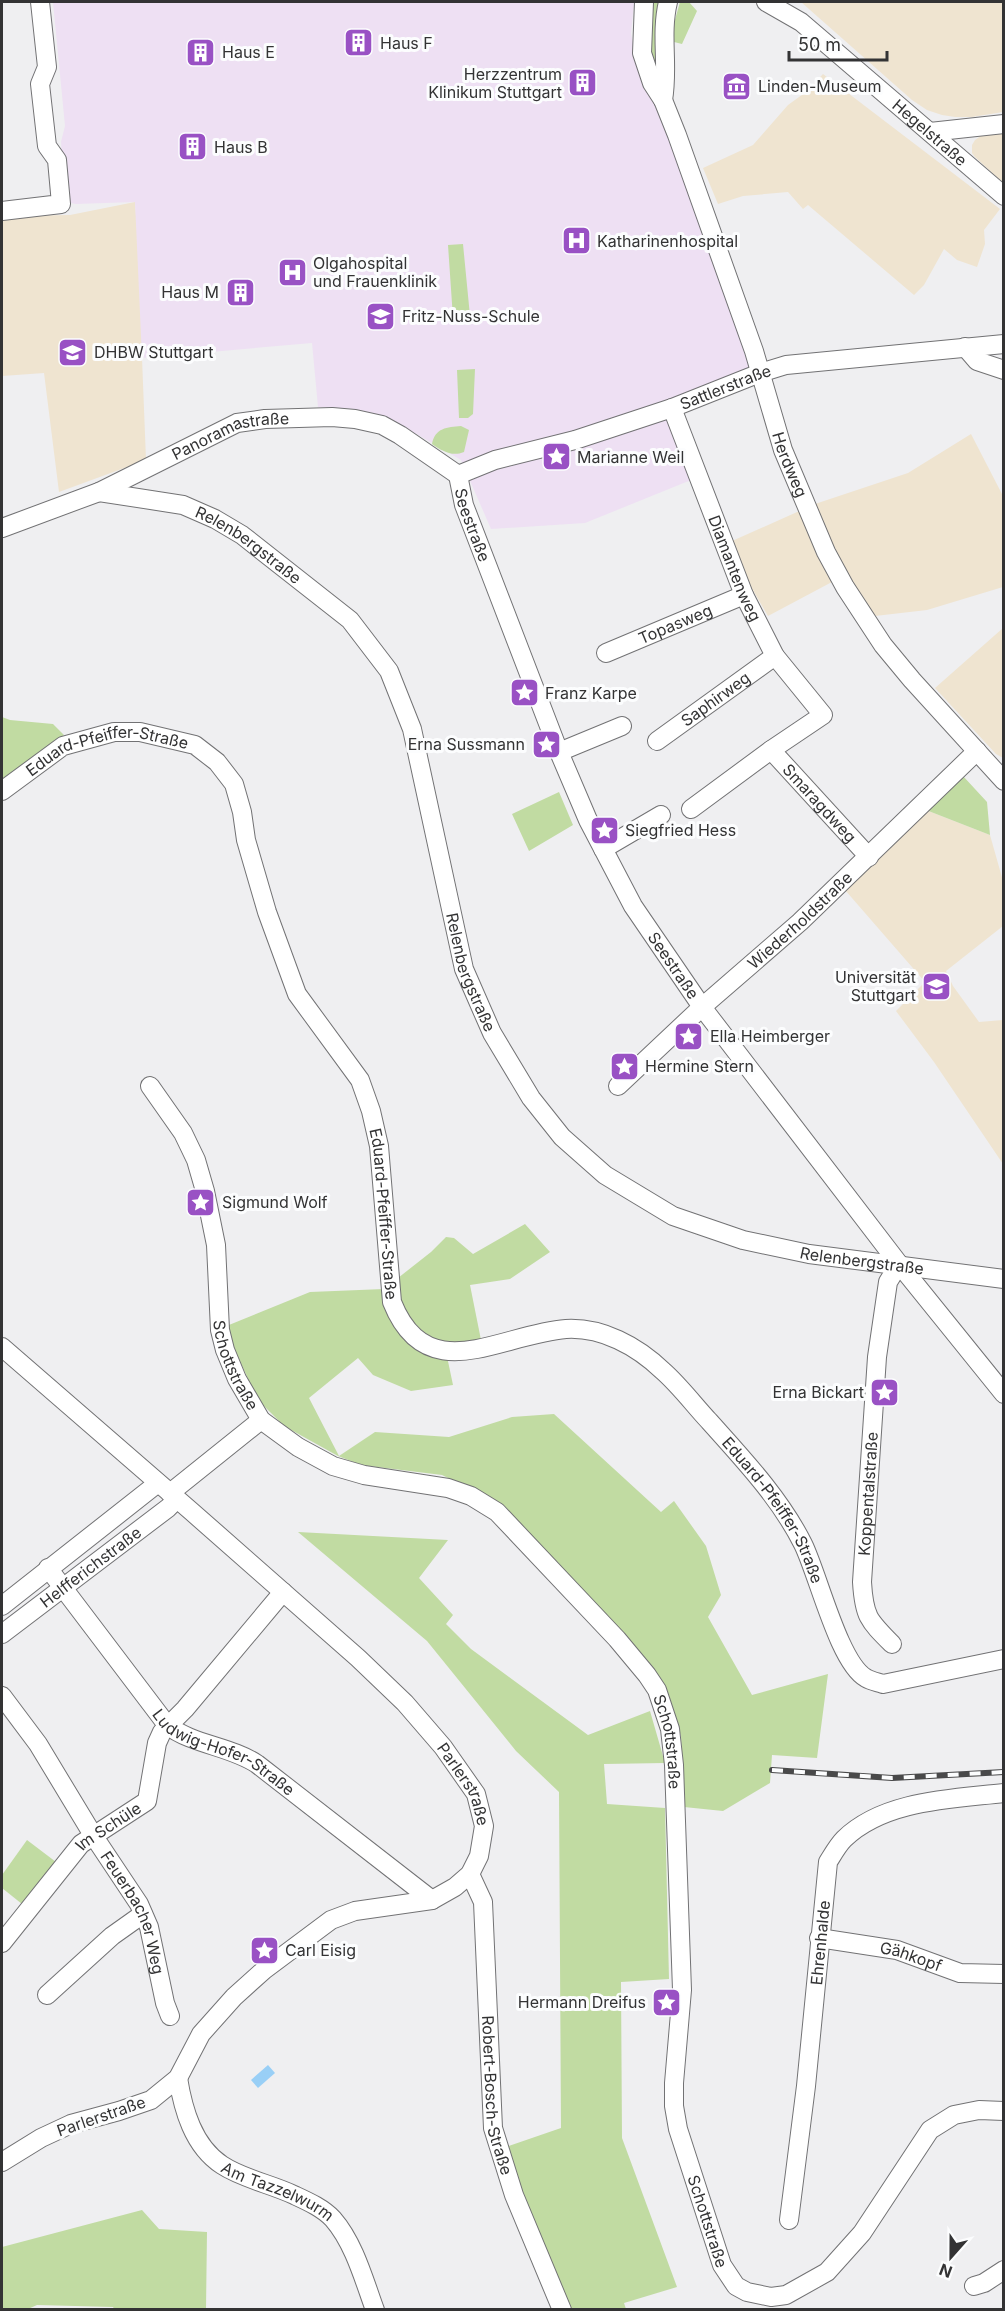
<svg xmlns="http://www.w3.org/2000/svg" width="1005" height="2311" font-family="Inter,sans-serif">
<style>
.education{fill:#efe4d0}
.medical{fill:#eee0f3}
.green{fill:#c1dba2}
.water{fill:#99cff6}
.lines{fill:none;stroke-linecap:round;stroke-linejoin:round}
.minor-casing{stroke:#727274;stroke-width:20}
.minor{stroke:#fff;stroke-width:18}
.rail-casing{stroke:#49494a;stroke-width:6}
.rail{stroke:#fcfdfe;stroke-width:4;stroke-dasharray:11;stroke-linecap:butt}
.labels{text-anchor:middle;stroke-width:6;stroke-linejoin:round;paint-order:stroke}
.poi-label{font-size:16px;fill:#333334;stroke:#fcfdfe;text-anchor:start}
.street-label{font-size:16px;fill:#333334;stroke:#fcfdfe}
</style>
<rect width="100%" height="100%" fill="#efeff1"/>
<path class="education" d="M801,2H1003V112L972,117H955L942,115L927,110L912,100Z
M823,74L1000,209L984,230L985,244L977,267L957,260L944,249L924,285L914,295L808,205L803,209L788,192L743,196L718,204L703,168L753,145L788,105L806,92Z
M1003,131V183L975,157L972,153V145L975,140L985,133Z
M135,202L146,346L142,358L146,460L59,492L44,373L2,376V216L70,215Z
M971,434L1003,496V587L927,610L875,616L847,574L768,616L747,580L732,541L815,504L908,473Z
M1003,628V758L996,754L935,688Z
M926,810L990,835L1003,881V926L946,971L953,986L979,1022L1003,1020V1164L934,1062L896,1011L925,982L845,890Z"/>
<path class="medical" d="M53,2H634L631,34L643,85L659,106L756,372L672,403L701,476L585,523L491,529L461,460L396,422L356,409L318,407L312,343L142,358L135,202L76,204L65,202L61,142L65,126Z"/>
<path class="green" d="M651,2H659L655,40V63H653L650,51Z
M680,2H689L697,11L682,44L674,42V23Z
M463,244L470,316L453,318L448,245Z
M475,369L473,414L468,418H459L457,370Z
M461,426L469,430L464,452C452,457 442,451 432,444C435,428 447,427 461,426Z
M2,717L10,720L53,724L64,735L2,779Z
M963,776L987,802L990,835L926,810Z
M559,792L573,825L529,851L512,814Z
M525,1224L550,1252L510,1279L470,1285L481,1340L445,1347L453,1385L411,1391L373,1375L358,1358L309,1398L339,1456L375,1432L449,1437L512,1417L554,1414L661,1512L674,1501L706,1546L721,1595L708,1617L752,1695L828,1674L817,1758L772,1755L770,1783L723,1811L684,1807L681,1736L664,1683L623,1632L472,1490L442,1475L361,1465L338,1456L284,1426L258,1400L224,1327L310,1292L384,1289L431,1252L446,1237L454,1238L473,1254Z
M298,1532L448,1540L419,1578L453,1615L446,1624L471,1649L588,1735L650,1711L665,1763L604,1764L607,1804L665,1808L669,1979L621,1982L622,2138L677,2287L624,2303L626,2309H571L500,2149L561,2128L559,1792L516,1751L427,1641Z
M27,1840L56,1862L22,1904L2,1888V1875Z
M142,2210L159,2229L207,2232L206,2309L115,2310L113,2307L37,2305L28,2309H2V2247Z"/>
<path class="water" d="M268,2065L275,2073L258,2088L251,2080Z"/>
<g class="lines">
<defs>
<g id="minor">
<path id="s1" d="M644,2L642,53L652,83L663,100L677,135L754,351L783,450L826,552L845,587L883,645L912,680L1004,781"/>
<path id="s2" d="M766,2L801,22L1004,196"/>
<path d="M663,100C669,67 660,35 668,2"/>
<path d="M930,132L1004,124"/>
<path d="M2,211L61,204L57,160L47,146L40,84L47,67L40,2"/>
<path d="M965,347L977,361L1004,370"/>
<path id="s3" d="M672,408L744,595L775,656L823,715L771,750L691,809"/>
<path id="s4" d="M458,475L464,505L559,752L588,820L633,906L702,1007L899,1264L1004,1394"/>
<path id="s5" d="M458,475L495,460L575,440L672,408L760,373L786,365L1004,344"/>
<path id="s6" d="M99,492L183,505L215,519L242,535L350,620L389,671L412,729L464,969L492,1033L531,1098L562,1137L605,1175L673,1216L743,1240L809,1254L1004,1279"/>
<path id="s7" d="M2,528L99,492L237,423L265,419L332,417L355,419L382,425L400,435L458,475"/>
<path id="s8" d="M606,653L744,595"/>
<path id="s9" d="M657,741L775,656"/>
<path id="s10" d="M771,750L869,857"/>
<path d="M559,752L622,726"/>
<path id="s11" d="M2,791L63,746L114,732H140L195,745L217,762L234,784L242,812L246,840L267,912L297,994L360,1080L371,1111L379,1146L392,1302C427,1390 500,1334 566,1329C602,1327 637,1346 663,1371C680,1386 694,1405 709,1421C743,1459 780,1498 803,1544C818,1574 839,1663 866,1678C871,1681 877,1682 883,1684L1004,1659"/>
<path d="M603,849L661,815"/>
<path id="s12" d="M150,1086L183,1133L196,1160L205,1191L216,1245L220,1330L225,1350L237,1379L261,1420L298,1447L333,1466L364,1475L448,1488L471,1496L497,1512L617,1639L647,1675L657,1690L670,1729L674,1765L682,1990L674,2083V2106L678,2129L722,2265L736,2286L747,2292L771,2297L786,2295L827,2272L862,2233L930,2130L954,2115L979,2110L1004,2111"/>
<path id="s13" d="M618,1086L702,1007L800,922L977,751"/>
<path id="s14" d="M2,1347L191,1511L358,1658L405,1703L443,1747L476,1794L484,1826L479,1856L470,1874L455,1887L432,1900L355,1911L331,1920L264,1970L234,1997L201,2034L178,2078L151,2100L119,2111L71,2124L41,2138L2,2162"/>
<path d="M170,1493L261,1420"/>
<path id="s15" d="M48,1568L167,1725C193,1745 230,1746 257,1764L432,1900"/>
<path d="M2,1606L158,1483"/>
<path id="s16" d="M2,1634L168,1508L177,1499"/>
<path id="s17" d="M892,1644C868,1620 864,1616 862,1582L877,1357L888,1282L899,1264"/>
<path id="s18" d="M2,1696L38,1744L93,1835L139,1904L149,1927L165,2003L170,2016"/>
<path id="s19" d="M470,1874L483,1902L493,2128L514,2195L562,2310"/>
<path id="s20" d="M819,1938L897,1950L960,1973L1004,1974"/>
<path id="s21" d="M2,1943L81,1844L147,1801L157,1743L162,1732L185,1709L283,1592"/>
<path d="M47,1995L112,1936L143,1914"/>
<path id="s22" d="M178,2078C183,2109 193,2146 222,2165C243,2179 271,2184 294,2195C307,2201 323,2208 333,2219C354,2243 364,2280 375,2310"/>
<path id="s23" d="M789,2220L806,2086L828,1862C833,1854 838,1845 844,1839C884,1800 952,1799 1004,1793"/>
<path d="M974,2286L984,2283L1004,2270"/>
</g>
</defs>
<use href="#minor" class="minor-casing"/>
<use href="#minor" class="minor"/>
<defs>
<path id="rail" d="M772,1770L892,1778L1004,1772"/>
</defs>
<use href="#rail" class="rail-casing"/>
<use href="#rail" class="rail"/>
</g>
<defs>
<symbol id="building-square" viewBox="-11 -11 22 22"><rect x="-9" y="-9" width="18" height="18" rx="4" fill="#9951c4" stroke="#fcfdfe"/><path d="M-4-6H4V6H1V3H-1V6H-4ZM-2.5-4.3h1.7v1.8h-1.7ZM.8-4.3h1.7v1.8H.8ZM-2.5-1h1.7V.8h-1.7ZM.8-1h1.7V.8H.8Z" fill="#fff"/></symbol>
<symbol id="museum-square" viewBox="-11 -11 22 22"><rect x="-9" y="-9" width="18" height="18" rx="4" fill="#9951c4" stroke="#fcfdfe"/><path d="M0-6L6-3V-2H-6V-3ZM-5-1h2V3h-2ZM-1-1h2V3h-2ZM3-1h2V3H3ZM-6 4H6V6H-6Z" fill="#fff"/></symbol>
<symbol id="hospital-square" viewBox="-11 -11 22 22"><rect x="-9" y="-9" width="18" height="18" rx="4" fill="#9951c4" stroke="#fcfdfe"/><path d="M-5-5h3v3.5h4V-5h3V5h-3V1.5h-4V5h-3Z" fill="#fff"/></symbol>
<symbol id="school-square" viewBox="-11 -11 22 22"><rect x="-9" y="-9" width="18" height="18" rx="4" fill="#9951c4" stroke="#fcfdfe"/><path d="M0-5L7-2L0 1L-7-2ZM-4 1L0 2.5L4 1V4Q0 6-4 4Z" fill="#fff"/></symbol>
<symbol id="university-square" viewBox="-11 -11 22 22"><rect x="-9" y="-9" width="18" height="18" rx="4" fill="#9951c4" stroke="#fcfdfe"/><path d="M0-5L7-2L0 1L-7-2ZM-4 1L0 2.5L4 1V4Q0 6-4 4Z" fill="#fff"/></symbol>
<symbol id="sight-square" viewBox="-11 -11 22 22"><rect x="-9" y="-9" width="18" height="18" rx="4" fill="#9951c4" stroke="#fcfdfe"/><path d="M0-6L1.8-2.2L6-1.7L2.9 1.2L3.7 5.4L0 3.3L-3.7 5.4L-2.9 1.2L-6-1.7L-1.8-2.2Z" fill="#fff"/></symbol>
</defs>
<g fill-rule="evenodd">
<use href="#building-square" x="342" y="26" width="33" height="33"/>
<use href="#building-square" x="184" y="36" width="33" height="33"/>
<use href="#building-square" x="566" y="66" width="33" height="33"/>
<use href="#museum-square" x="720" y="70" width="33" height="33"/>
<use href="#building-square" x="176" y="130" width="33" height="33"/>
<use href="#hospital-square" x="560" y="224" width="33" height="33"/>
<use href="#hospital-square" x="276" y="256" width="33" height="33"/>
<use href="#building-square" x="224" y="276" width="33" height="33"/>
<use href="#school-square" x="364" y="300" width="33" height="33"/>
<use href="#university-square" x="56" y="336" width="33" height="33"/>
<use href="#sight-square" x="540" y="440" width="33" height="33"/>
<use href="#sight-square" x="508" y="676" width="33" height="33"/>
<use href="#sight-square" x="530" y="728" width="33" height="33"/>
<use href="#sight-square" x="588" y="814" width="33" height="33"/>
<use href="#university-square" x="920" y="970" width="33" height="33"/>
<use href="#sight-square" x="672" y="1020" width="33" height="33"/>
<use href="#sight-square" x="608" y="1050" width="33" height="33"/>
<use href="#sight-square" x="184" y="1186" width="33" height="33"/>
<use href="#sight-square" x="868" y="1376" width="33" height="33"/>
<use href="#sight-square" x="248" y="1934" width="33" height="33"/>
<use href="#sight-square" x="650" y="1986" width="33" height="33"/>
</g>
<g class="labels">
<g class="poi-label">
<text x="380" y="49">Haus F</text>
<text x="222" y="58">Haus E</text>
<text x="562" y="80" text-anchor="end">Herzzentrum<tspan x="562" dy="18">Klinikum Stuttgart</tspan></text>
<text x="758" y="92">Linden-Museum</text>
<text x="214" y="153">Haus B</text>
<text x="597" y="247">Katharinenhospital</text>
<text x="313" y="269">Olgahospital<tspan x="313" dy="18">und Frauenklinik</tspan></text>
<text x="219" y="298" text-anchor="end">Haus M</text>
<text x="402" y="322">Fritz-Nuss-Schule</text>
<text x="94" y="358">DHBW Stuttgart</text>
<text x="577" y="463">Marianne Weil</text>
<text x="545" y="699">Franz Karpe</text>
<text x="525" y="750" text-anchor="end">Erna Sussmann</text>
<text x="625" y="836">Siegfried Hess</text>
<text x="916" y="983" text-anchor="end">Universität<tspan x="916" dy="18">Stuttgart</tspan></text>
<text x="710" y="1042">Ella Heimberger</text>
<text x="645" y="1072">Hermine Stern</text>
<text x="222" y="1208">Sigmund Wolf</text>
<text x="864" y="1398" text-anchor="end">Erna Bickart</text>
<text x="285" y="1956">Carl Eisig</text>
<text x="646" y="2008" text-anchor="end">Hermann Dreifus</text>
</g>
<g class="street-label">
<text dy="6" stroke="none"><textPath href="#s2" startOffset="210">Hegelstraße</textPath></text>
<text dy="6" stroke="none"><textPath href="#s5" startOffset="282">Sattlerstraße</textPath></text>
<text dy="6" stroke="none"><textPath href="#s7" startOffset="248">Panoramastraße</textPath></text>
<text dy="6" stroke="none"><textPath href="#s1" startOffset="489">Herdweg</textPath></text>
<text dy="6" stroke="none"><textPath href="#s4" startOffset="52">Seestraße</textPath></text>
<text dy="6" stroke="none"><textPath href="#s6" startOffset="162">Relenbergstraße</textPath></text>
<text dy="6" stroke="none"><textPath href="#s3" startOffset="172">Diamantenweg</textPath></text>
<text dy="6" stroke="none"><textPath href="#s8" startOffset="75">Topasweg</textPath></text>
<text dy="6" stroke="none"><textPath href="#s9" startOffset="72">Saphirweg</textPath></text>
<text dy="6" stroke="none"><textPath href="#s11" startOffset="118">Eduard-Pfeiffer-Straße</textPath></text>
<text dy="6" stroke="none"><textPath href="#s10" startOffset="72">Smaragdweg</textPath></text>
<text dy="6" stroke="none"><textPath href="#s13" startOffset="246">Wiederholdstraße</textPath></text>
<text dy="6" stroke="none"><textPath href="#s4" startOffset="538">Seestraße</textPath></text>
<text dy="6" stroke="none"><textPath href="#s6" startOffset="666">Relenbergstraße</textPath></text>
<text dy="6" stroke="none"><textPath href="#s11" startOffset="730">Eduard-Pfeiffer-Straße</textPath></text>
<text dy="6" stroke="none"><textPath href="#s6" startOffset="1188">Relenbergstraße</textPath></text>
<text dy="6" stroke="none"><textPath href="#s12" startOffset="298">Schottstraße</textPath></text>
<text dy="6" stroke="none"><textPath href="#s17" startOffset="160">Koppentalstraße</textPath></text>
<text dy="6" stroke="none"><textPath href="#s11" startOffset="1305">Eduard-Pfeiffer-Straße</textPath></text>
<text dy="6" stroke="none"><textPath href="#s16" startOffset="111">Helfferichstraße</textPath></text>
<text dy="6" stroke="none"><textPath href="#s12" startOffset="910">Schottstraße</textPath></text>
<text dy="6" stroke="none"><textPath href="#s15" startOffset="260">Ludwig-Hofer-Straße</textPath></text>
<text dy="6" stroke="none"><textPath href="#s14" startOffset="639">Parlerstraße</textPath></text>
<text dy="6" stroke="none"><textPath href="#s21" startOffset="159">Im Schüle</textPath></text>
<text dy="6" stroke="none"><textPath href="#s18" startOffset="255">Feuerbacher Weg</textPath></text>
<text dy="6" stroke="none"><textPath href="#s23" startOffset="279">Ehrenhalde</textPath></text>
<text dy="6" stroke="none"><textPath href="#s20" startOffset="94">Gähkopf</textPath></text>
<text dy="6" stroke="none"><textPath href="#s19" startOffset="225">Robert-Bosch-Straße</textPath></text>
<text transform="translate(101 2116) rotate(-19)" y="6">Parlerstraße</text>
<text dy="6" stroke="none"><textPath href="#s22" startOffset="162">Am Tazzelwurm</textPath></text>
<text dy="6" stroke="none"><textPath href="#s12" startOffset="1396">Schottstraße</textPath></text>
</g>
</g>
<rect width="1005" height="2311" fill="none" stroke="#333334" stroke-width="6"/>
<g transform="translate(951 2257) rotate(201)" stroke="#fcfdfe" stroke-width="4.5" paint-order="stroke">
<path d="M0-4.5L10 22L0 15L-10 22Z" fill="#333334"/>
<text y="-9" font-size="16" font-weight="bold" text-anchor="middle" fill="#333334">N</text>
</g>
<path d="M789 51v9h98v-9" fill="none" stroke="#333334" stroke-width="3"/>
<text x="798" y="51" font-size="18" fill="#333334" stroke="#fcfdfe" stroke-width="4.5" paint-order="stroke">50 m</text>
</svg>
